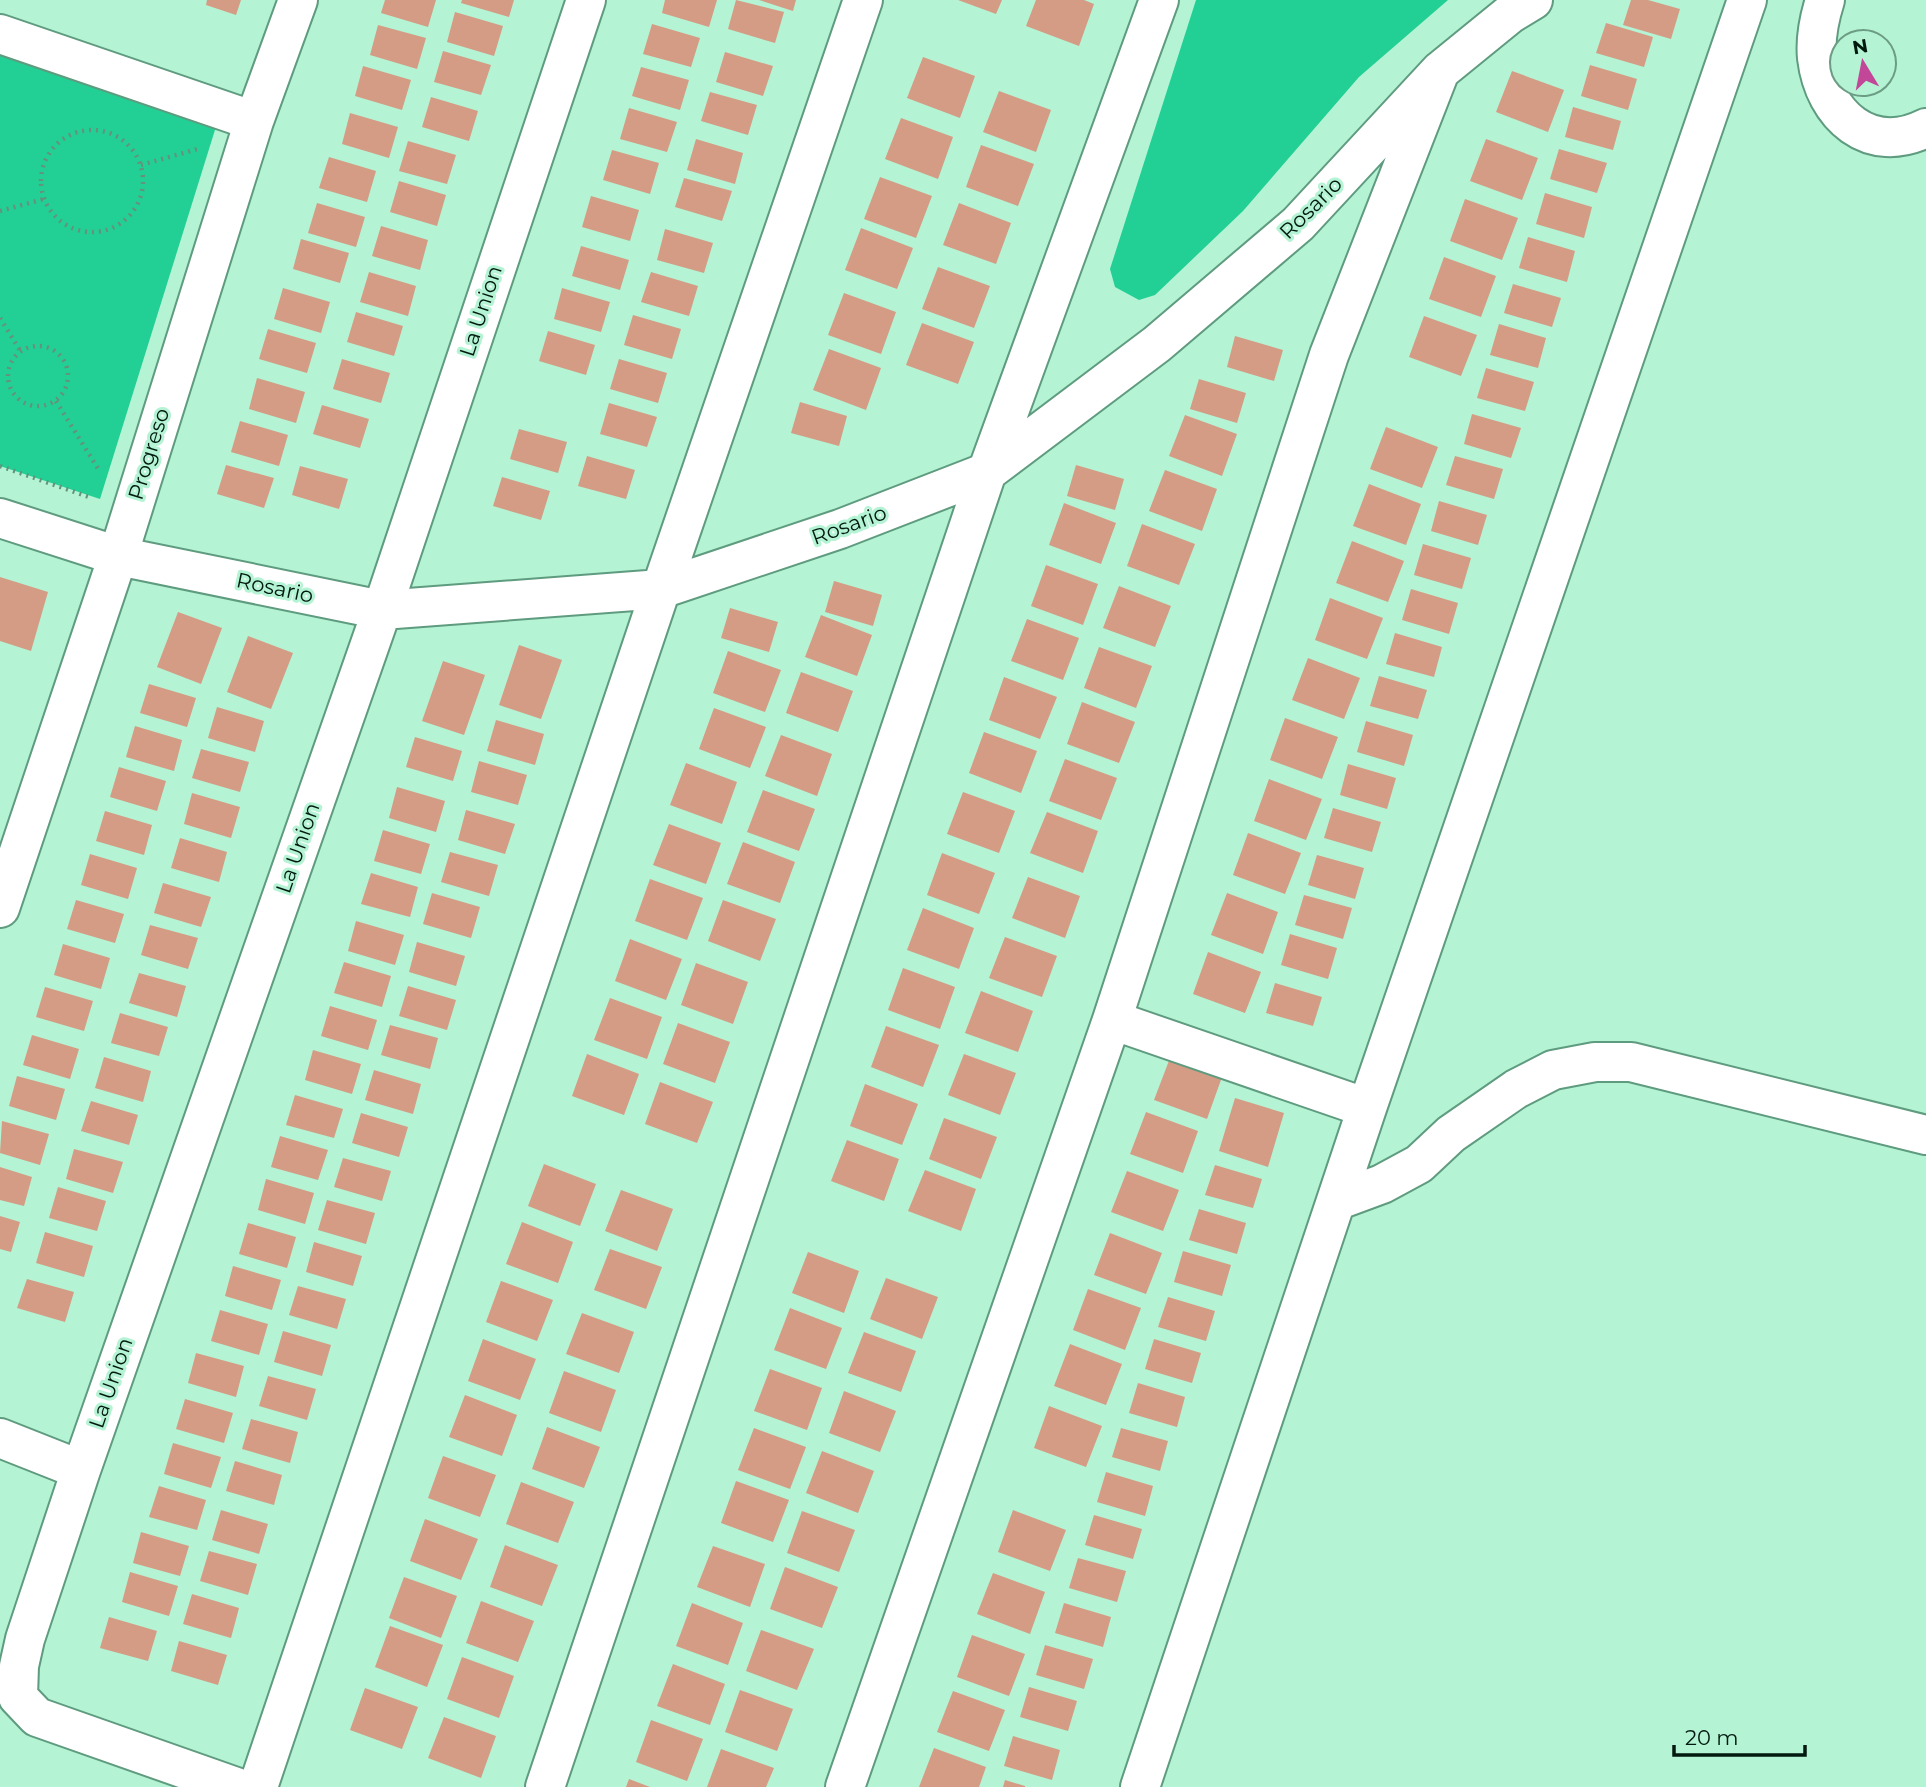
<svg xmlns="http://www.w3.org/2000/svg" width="1926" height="1787" font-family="Montserrat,sans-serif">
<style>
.green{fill:#22d095}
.building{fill:#d49c84}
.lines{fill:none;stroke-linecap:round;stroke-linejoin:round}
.minor-casing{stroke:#5f9b7f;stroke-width:42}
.path{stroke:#65927c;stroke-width:4.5;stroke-dasharray:2 5;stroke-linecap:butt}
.minor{stroke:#fff;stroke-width:38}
.labels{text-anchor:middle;stroke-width:6;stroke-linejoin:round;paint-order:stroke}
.street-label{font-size:21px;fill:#02190f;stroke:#b4f3d4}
</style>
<rect width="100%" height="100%" fill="#b4f3d4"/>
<path class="green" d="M1196,0H1448L1359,77L1243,211L1155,295L1139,300L1115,287L1110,269Z
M0,42L219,117L100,499L0,466Z"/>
<path class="building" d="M207,0H241L236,15L206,5Z
M385,0H436L428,27L381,13Z
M462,0H514L509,17L461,3Z
M665,0H717L709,27L662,13Z
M736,0L784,12L775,43L728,29Z
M759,0H796L793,11Z
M958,0H1002L996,14Z
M1036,0H1084L1094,4L1079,46L1026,26Z
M1631,0H1648L1680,9L1671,39L1623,25Z
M455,12L503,26L494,56L447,42Z
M1606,23L1653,37L1644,67L1596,53Z
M652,24L700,38L691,67L643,54Z
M378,25L426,38L417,69L370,55Z
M443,51L491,65L481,95L434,82Z
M725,52L773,66L763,96L716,82Z
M923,57L975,76L960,118L907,98Z
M1590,65L1637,79L1628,110L1581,96Z
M363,66L411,80L402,110L355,96Z
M641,67L689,80L680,110L632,96Z
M1512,71L1564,90L1548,132L1496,112Z
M999,91L1051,110L1036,152L983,132Z
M710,92L757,105L748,135L701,121Z
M431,97L478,111L469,141L422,127Z
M1573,107L1621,121L1613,150L1565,137Z
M629,108L677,122L667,152L620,139Z
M350,113L398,127L389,158L342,144Z
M901,118L953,137L938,179L885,159Z
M696,139L743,153L735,184L687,170Z
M1486,139L1538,158L1522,200L1470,181Z
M408,141L456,155L447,184L399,171Z
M981,145L1034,164L1018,206L966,187Z
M1559,149L1607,163L1597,193L1550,179Z
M612,150L659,163L650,194L603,180Z
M329,157L376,171L367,202L319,188Z
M880,177L932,196L916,238L864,219Z
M684,178L732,191L722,221L675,207Z
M399,181L446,195L437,226L390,212Z
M1545,193L1592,207L1584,238L1536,224Z
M591,196L639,210L630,241L582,227Z
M1465,199L1518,218L1502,260L1450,241Z
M317,203L365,217L356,247L308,233Z
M959,203L1011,223L996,264L943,245Z
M381,226L428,240L420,270L372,256Z
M861,228L913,248L897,289L845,270Z
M665,229L713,243L704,273L657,260Z
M1528,237L1575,251L1567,282L1519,268Z
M301,239L349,253L340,283L293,269Z
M581,246L629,260L620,290L572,276Z
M1444,257L1496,276L1481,317L1429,299Z
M938,267L990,286L974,328L922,309Z
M369,272L416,286L408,316L360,302Z
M651,272L698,286L689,316L641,302Z
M1513,284L1561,298L1552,327L1504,313Z
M283,288L330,302L321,333L274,319Z
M562,288L610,302L601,332L554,319Z
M844,293L896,312L881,354L828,335Z
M356,312L403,326L394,356L347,342Z
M633,315L681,329L672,359L624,345Z
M1424,316L1477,335L1461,376L1409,357Z
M922,323L974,342L958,384L906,365Z
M1499,324L1546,338L1538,368L1490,355Z
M268,329L316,343L307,373L259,359Z
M548,331L595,345L586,375L539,361Z
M1235,336L1283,350L1274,381L1227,367Z
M829,349L881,368L866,410L813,390Z
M342,359L390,373L381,403L333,389Z
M619,359L667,373L658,403L610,389Z
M1486,368L1534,382L1525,411L1477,398Z
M257,378L305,392L296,423L249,409Z
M1199,379L1246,393L1237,423L1190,409Z
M800,402L847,416L839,446L791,433Z
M609,403L657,417L647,447L600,434Z
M322,405L369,419L360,448L313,434Z
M1472,414L1521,428L1511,458L1464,444Z
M1185,415L1237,434L1222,476L1169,456Z
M240,421L288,435L279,466L231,452Z
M1386,427L1438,447L1422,488L1370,469Z
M519,429L567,442L558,473L510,459Z
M587,456L635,470L626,499L578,486Z
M1455,456L1503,469L1494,499L1446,485Z
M226,465L274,478L264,508L217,494Z
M1076,465L1124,479L1115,510L1067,496Z
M300,466L348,479L339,509L292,495Z
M1165,470L1217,489L1202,531L1149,511Z
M502,477L550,491L541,520L493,506Z
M1369,484L1421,504L1406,545L1353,526Z
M1439,501L1487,515L1478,545L1431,531Z
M1064,503L1116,523L1101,564L1049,545Z
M1142,524L1195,544L1179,585L1127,566Z
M1352,541L1404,561L1388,602L1336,583Z
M1423,544L1471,558L1462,589L1414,575Z
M1046,565L1098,584L1083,625L1031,606Z
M0,577L48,592L31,651L0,641Z
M834,581L882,595L873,626L825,612Z
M1119,586L1171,606L1155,647L1103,628Z
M1411,589L1458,603L1449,634L1402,620Z
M1330,598L1383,618L1367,659L1315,640Z
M730,608L778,622L769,652L721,638Z
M178,612L222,628L201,684L157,667Z
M821,615L872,635L857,676L805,657Z
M1027,619L1079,638L1063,680L1011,661Z
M1395,633L1442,647L1434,677L1386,664Z
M248,636L293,653L271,709L227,692Z
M519,645L562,660L541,719L499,705Z
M1099,647L1152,666L1136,708L1084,688Z
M728,651L781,670L765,712L713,693Z
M1308,658L1360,678L1344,719L1292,700Z
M443,661L485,675L464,735L422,721Z
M801,672L853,691L838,732L786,713Z
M1379,676L1427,690L1418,719L1370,706Z
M1004,677L1057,697L1040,739L989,720Z
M149,684L196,698L187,727L140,713Z
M1082,702L1135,722L1119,763L1067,744Z
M217,707L264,721L255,752L208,738Z
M714,708L766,727L750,768L699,749Z
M1285,718L1338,737L1322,779L1270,760Z
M496,720L544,734L535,765L487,751Z
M1366,721L1413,735L1404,766L1357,752Z
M135,726L182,740L174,771L126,757Z
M984,732L1037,751L1021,793L969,773Z
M781,735L832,754L817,796L765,776Z
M415,737L462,751L453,781L406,767Z
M201,749L249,762L240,792L192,778Z
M1065,759L1117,778L1101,820L1049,801Z
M479,761L527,775L518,805L471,792Z
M686,763L737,782L722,824L670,805Z
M1348,764L1396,778L1387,809L1340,795Z
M119,767L166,781L157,811L110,797Z
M1269,779L1322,799L1306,840L1254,821Z
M397,787L445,801L436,832L389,818Z
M763,790L815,809L799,851L747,832Z
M963,792L1015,811L999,853L947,834Z
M192,793L240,807L231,838L184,824Z
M1333,808L1381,822L1372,852L1324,838Z
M466,810L515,824L505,854L458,840Z
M105,811L152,825L144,855L96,841Z
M1047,812L1098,831L1083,873L1030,853Z
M669,824L721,843L706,884L653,865Z
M383,830L430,844L421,874L374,861Z
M1248,833L1301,853L1285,894L1233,875Z
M180,838L227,852L219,882L171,868Z
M743,842L795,862L780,903L727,884Z
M450,852L498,865L489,896L441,882Z
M942,853L995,873L979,914L927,895Z
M90,854L137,868L128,899L81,885Z
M1317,855L1364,868L1355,899L1308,885Z
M371,873L418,887L410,917L361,904Z
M1028,877L1080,896L1065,938L1012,918Z
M650,879L703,898L687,940L635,921Z
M163,883L211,897L201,927L154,913Z
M432,893L480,907L471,938L423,924Z
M1227,893L1278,912L1263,954L1211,935Z
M1304,895L1352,908L1343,939L1295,925Z
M76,900L124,914L115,943L67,929Z
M723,900L776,919L760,961L708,941Z
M923,908L974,928L959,969L907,950Z
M356,921L404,935L395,965L348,951Z
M150,925L198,938L188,969L141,955Z
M1290,934L1337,948L1328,979L1281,965Z
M1005,937L1057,956L1042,997L989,978Z
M630,939L682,959L666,1000L615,981Z
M417,942L465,956L456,986L409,972Z
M63,944L110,958L101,989L54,975Z
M1208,952L1261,972L1245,1013L1193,994Z
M344,962L391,976L382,1007L334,993Z
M696,963L748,982L733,1024L681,1005Z
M903,968L955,987L940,1029L888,1010Z
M139,973L186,986L177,1017L129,1003Z
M1275,983L1322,997L1313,1026L1266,1013Z
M408,986L456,1000L447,1030L399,1016Z
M45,987L93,1001L84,1031L36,1017Z
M981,991L1033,1011L1018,1052L965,1033Z
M610,998L662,1017L647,1059L594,1040Z
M330,1006L377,1020L368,1050L321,1036Z
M120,1013L168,1027L159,1056L111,1043Z
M678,1023L730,1042L715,1083L663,1064Z
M390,1025L438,1038L430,1069L381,1055Z
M886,1026L939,1045L923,1087L871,1067Z
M32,1035L79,1049L70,1079L23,1065Z
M313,1050L361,1064L352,1094L305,1080Z
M587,1054L639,1074L624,1115L572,1096Z
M964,1054L1016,1073L1000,1115L948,1095Z
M104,1057L151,1071L143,1102L95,1088Z
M1170,1058L1222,1077L1207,1119L1154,1100Z
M374,1070L421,1084L413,1114L365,1100Z
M17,1076L65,1089L56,1120L9,1106Z
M660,1082L713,1102L697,1143L645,1124Z
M865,1084L918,1104L902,1145L850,1126Z
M295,1095L343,1109L334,1138L286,1125Z
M1235,1098L1284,1113L1268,1167L1219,1151Z
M91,1101L138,1115L129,1145L81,1131Z
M1146,1112L1198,1131L1183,1173L1130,1154Z
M361,1113L408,1127L399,1157L352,1143Z
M944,1118L997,1137L981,1179L929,1159Z
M2,1121L49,1134L40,1165L0,1153Z
M280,1136L328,1150L318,1180L271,1167Z
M847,1140L899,1159L884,1201L831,1181Z
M74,1149L123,1162L113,1193L66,1179Z
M343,1158L391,1171L382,1201L334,1187Z
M544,1164L596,1184L580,1226L528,1206Z
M1215,1165L1262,1179L1253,1208L1205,1195Z
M0,1167L32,1177L24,1206L0,1200Z
M925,1170L976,1189L961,1231L908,1211Z
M1127,1171L1179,1190L1163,1231L1111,1212Z
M266,1179L314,1193L305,1224L258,1210Z
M58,1187L106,1201L97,1231L49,1218Z
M621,1190L673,1209L657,1251L605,1231Z
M327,1200L375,1213L366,1244L318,1230Z
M1199,1209L1246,1223L1237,1254L1189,1240Z
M0,1216L20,1222L11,1252L0,1249Z
M522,1222L573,1242L558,1283L506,1264Z
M248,1223L296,1237L287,1268L239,1254Z
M45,1232L93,1246L84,1277L36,1263Z
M1110,1233L1162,1253L1146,1294L1094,1275Z
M314,1242L362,1256L353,1286L306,1272Z
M610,1249L662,1267L646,1309L594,1290Z
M1183,1251L1231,1265L1222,1296L1174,1282Z
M808,1252L859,1271L844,1313L792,1293Z
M233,1266L281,1280L272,1310L225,1296Z
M886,1278L938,1297L922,1339L870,1319Z
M27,1279L74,1292L65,1322L17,1308Z
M501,1281L553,1300L537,1341L486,1322Z
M298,1286L346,1299L337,1329L289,1315Z
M1088,1289L1141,1308L1125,1350L1073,1330Z
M1168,1297L1215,1311L1206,1341L1158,1327Z
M790,1308L842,1328L826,1369L774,1350Z
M220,1310L268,1324L259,1355L211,1341Z
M582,1313L634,1332L619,1373L566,1354Z
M283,1331L331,1345L322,1376L274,1362Z
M864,1332L916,1351L901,1392L848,1373Z
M483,1339L536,1359L520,1400L468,1381Z
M1154,1339L1201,1353L1192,1383L1145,1369Z
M1070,1344L1122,1364L1106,1405L1054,1386Z
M196,1353L244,1366L236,1397L188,1383Z
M770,1369L822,1388L807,1430L754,1411Z
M564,1371L616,1390L601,1432L549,1413Z
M268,1376L316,1389L307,1420L259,1406Z
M1138,1383L1185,1397L1177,1427L1129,1413Z
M844,1391L896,1411L880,1452L829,1433Z
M465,1395L517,1415L502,1456L449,1437Z
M185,1399L233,1413L224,1443L176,1429Z
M1049,1406L1102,1426L1086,1467L1034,1448Z
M251,1419L298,1432L290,1463L242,1449Z
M547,1427L600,1447L584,1488L532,1469Z
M754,1428L806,1447L790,1489L738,1470Z
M1121,1428L1168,1441L1160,1471L1112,1457Z
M173,1443L221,1457L211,1488L164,1474Z
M822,1451L874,1471L858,1513L806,1493Z
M443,1456L496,1475L480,1517L428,1498Z
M235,1461L282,1475L274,1505L226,1491Z
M1106,1472L1153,1486L1145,1516L1097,1502Z
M736,1481L789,1500L773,1542L721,1523Z
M521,1482L574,1502L558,1543L506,1524Z
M159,1486L206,1500L197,1530L149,1517Z
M221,1510L268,1524L259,1554L212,1540Z
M1013,1510L1066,1530L1050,1571L998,1552Z
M802,1511L855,1530L839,1572L787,1553Z
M1094,1515L1142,1529L1133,1559L1085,1545Z
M425,1519L478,1539L461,1580L410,1561Z
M141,1532L189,1546L180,1576L133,1563Z
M505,1545L558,1565L542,1606L490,1587Z
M713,1546L765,1564L750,1607L697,1587Z
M209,1551L257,1564L248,1595L200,1581Z
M1078,1558L1126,1571L1117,1602L1069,1588Z
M785,1567L838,1587L822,1628L770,1609Z
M130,1572L178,1586L169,1616L122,1602Z
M993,1573L1045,1592L1030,1634L977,1614Z
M404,1577L457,1596L441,1638L389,1618Z
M192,1594L239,1608L231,1638L183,1624Z
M481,1601L534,1621L518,1662L466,1643Z
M692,1603L743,1623L728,1665L676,1646Z
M1064,1603L1111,1617L1103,1647L1055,1633Z
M109,1617L157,1631L148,1661L100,1648Z
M390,1626L443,1645L427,1687L375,1667Z
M761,1630L814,1649L797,1690L746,1671Z
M972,1635L1025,1654L1009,1696L957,1677Z
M179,1641L227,1655L218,1685L171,1671Z
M1045,1645L1093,1659L1084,1689L1036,1675Z
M462,1657L514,1676L499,1718L447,1699Z
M673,1664L725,1684L710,1725L657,1706Z
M1029,1687L1077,1701L1068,1731L1020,1717Z
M365,1688L418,1707L402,1749L350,1730Z
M740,1690L793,1709L777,1751L725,1732Z
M953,1691L1005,1710L989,1751L937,1732Z
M444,1717L496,1736L481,1778L428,1758Z
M651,1720L703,1739L687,1781L636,1762Z
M1013,1736L1060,1750L1052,1780L1004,1766Z
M934,1748L986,1767L979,1787H919Z
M721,1749L774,1768L766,1787H707Z
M629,1779L650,1787H626Z
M1005,1780L1025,1786V1787H1003Z"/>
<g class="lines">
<defs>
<path id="minor" d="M1825,0C1819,19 1815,38 1817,58C1824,116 1870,156 1926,128
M0,34L254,121
M0,518L118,556L382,610L661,589L840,529L987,472L1157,344L1298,224L1440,71L1510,14L1533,0
M0,908L118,556L254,121L298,0
M1112,1020L1367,1108
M1336,1201L1382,1184L1419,1164L1451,1134L1516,1089L1553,1070L1595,1062H1631L1926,1135
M0,1438L81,1470
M236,1787L37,1717L18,1697L19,1666L25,1639L81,1470L382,610L586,0
M258,1787L661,589L863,0
M545,1787L987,472L1159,0
M845,1787L1112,1020L1329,355L1440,71
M1140,1787L1367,1108L1747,0"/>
</defs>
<use href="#minor" class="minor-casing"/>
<path class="path" d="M41 181a51 51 0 1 1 102 0a51 51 0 1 1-102 0Z
M141,165L201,148
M0,211L44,199
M0,318L21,352
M8 376a30 30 0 1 1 60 0a30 30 0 1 1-60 0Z
M56,401L100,472
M0,466L92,498"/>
<use href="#minor" class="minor"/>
</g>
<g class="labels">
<g class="street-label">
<text transform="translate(1311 208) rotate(-45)" y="7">Rosario</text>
<text transform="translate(481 311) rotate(-72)" y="7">La Union</text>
<text transform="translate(149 454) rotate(-73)" y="7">Progreso</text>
<text transform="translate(849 525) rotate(-20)" y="7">Rosario</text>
<text transform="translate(275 588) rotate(12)" y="7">Rosario</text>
<text transform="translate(298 848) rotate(-71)" y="7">La Union</text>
<text transform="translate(111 1383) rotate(-71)" y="7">La Union</text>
</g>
</g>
<g transform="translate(1863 63) rotate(350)"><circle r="33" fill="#b4f3d4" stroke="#6d9c85" stroke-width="2"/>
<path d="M0-5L12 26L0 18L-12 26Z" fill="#c24799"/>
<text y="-10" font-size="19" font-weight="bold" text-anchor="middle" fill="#02190f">N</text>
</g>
<path d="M1674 1745v10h131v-10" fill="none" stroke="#02190f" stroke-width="3.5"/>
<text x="1685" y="1745" font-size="21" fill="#02190f" stroke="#b4f3d4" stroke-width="5" paint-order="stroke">20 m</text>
</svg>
